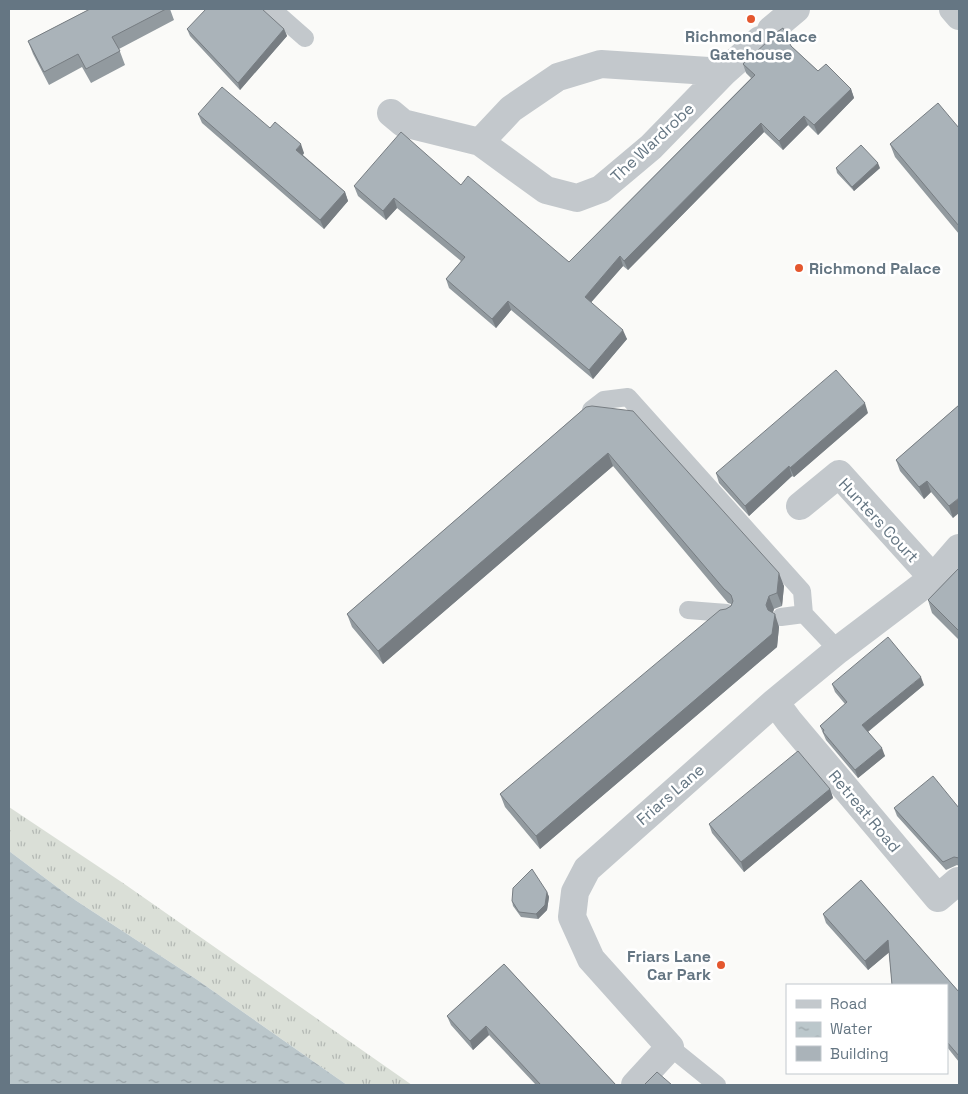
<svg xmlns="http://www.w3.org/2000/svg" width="968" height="1094" font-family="'Space Grotesk',sans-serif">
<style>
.grass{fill:url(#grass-tufts)}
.water{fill:url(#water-ripples)}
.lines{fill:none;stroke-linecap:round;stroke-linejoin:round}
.lane{stroke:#c3c8cc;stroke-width:18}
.street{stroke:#c3c8cc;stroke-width:28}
.wall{fill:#929a9f}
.shaded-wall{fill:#777d82}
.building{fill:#aab3b9;stroke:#777d82}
.poi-dot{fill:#e4572e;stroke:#fff;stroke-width:2}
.labels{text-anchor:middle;stroke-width:5;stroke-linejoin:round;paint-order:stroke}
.poi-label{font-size:16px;font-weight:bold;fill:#657683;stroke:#fff}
.street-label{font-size:16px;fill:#657683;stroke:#fff}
</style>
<defs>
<pattern id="grass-tufts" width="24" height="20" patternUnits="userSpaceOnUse" patternTransform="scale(1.25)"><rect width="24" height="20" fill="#dadfd7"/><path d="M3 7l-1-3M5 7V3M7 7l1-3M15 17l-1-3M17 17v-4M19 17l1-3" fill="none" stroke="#b4b9b4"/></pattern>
<pattern id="water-ripples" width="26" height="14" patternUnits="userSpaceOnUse" patternTransform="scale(1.25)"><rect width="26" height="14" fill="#bbc7cb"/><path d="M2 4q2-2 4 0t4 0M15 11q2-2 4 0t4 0" fill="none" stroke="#9ca6aa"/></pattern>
</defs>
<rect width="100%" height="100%" fill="#fafaf8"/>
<path class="grass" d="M9,807L123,883L412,1085H347L196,979L69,896L9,851Z"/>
<path class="water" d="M9,851L69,896L196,979L347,1085H9Z"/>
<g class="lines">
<path class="lane" d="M272,9L305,38
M591,410L604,400L628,397L802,591L804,614L838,650
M688,610L727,613
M781,617L804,614
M670,1047L717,1085"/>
<path class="street" d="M953,9L959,16
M771,30L796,9
M391,113L403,123L480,142L511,109L558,77L601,64L724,72
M480,142L546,190L577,198L601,189L651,147L724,72L760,40
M800,506L839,474L933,578
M775,702L789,721L938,898L958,881L959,883
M635,1085L670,1047L591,959L572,917L575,892L587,869L775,702L838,650L933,578L959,548"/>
</g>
<path class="wall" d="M90,9H170L174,20L119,49L125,65L91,83L82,67L49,85L33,54L28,41Z
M262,10L284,29L287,36L240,90L190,36L187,29Z
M791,46L818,71L851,89L854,98L818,135L808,125L783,150L764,132L628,270L623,266L591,302L627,339L593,379L511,310L496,328L449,288L446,279L461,261L397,208L386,220L358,196L354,186L461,185L569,262L751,78L746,73L743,64Z
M198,114L270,128L304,153L303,155L345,192L348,201L324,229L202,123Z
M959,128V234L895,157L890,144Z
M836,168H880L854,191L837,173Z
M959,405L953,518L931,492L924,499L900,471L896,460Z
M586,407L784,586L782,606L774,609L773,613L779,627L777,647L540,849L505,807L500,794L731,606V604L728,603L613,466L383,664L352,627L347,614Z
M868,413L794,477L792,476L749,516L719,483L716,473Z
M959,568V640L932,613L928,600Z
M832,684L924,685L868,732L885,756L858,778L826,740L820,726L845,704L835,692Z
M830,789L833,798L744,872L712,833L709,824Z
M894,808H959V866L957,865L946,870L897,816Z
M861,880L959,992V1062L947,1047V985H892L889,952L868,970L826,923L823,914Z
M547,892L549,897L547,910L538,919L521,917L513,906L512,901Z
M504,964L616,1085H536L489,1035L473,1050L451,1025L447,1016Z"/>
<path class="shaded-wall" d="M284,29L287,36L240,90L238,83Z
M851,89L854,98L818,135L814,125Z
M804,116L808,125L783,150L779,141Z
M761,123L764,132L628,270L624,261Z
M301,144L304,153L299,159L296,150Z
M878,163L880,168L854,191L852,187Z
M345,192L348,201L324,229L320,220Z
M394,198L397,208L386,220L383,211Z
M620,256L623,266L588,306L585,297Z
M508,301L511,310L496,328L492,319Z
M623,330L627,339L593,379L589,370Z
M865,403L868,413L794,477L790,468Z
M608,453L613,466L383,664L378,651Z
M789,466L792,476L749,516L745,506Z
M927,481L931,492L924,499L919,487Z
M959,498V513L953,518L949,506Z
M779,573L784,586L782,606L777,593Z
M769,596L774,609L770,618L766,605Z
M775,614L779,627L777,647L540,849L536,836Z
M921,677L924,685L865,734L862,725Z
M882,748L885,756L858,778L855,770Z
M830,789L833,798L744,872L741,862Z
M547,892L549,897L547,910L538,919L536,914Z
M888,940L892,950L868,970L865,961Z
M486,1026L489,1035L473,1050L470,1041Z"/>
<path class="building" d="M90,9H166L112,37L120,51L86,69L78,54L44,72L28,41Z
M206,9H262L284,29L238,83L187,29Z
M783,28L791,46L818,71L826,64L851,89L814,125L804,116L779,141L761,123L624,261L620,256L585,297L623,330L589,370L508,301L492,319L446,279L465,257L394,198L383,211L354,186L401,132L461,185L468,176L569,262L755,75L743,64L767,42L771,36Z
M222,87L270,128L275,122L301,144L296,150L345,192L320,220L198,114Z
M938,103L959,128V226L890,144Z
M861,145L878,163L852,187L836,168Z
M836,370L865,403L790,468L789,466L745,506L716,473Z
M959,405V498L949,506L927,481L919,487L896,460Z
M592,406L633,411L779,573L777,593L769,596L766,605L768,610L775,614L772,634L536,836L500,794L720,610L726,609L731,606L733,601L731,595L724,589L608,453L378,651L347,614L586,407Z
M959,568V631L928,600Z
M888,637L921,677L862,725L882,748L855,770L823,732L824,730L820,726L847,702L832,684Z
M798,751L830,789L741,862L709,824Z
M933,776L959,808V858L954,857L943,862L894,808Z
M532,869L547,892L545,905L536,914L519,912L512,901L513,888Z
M861,880L959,992V1056L947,1042V985H892L888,940L865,961L823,914Z
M504,964L616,1085H541L486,1026L470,1041L447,1016Z
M657,1072L672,1085H644Z"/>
<g class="poi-dot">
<circle cx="751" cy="19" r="5"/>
<circle cx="799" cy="268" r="5"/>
<circle cx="721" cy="965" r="5"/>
</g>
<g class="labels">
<g class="poi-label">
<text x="751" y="42">Richmond Palace<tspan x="751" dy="18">Gatehouse</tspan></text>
<text x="809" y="274" text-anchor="start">Richmond Palace</text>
<text x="711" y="962" text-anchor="end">Friars Lane<tspan x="711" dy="18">Car Park</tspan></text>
</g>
<g class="street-label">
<text transform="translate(652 142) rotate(-43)" y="6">The Wardrobe</text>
<text transform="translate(879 520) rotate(47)" y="6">Hunters Court</text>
<text transform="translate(670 794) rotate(-41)" y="6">Friars Lane</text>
<text transform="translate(865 811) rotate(50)" y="6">Retreat Road</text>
</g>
</g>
<rect width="968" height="1094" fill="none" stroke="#657683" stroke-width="20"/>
<rect x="786" y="984" width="162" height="90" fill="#ffffff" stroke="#c1c8cd"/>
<rect x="796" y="1000" width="25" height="8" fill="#c3c8cc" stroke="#c1c8cd"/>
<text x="830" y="1009" font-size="15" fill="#657683">Road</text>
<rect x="796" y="1022" width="25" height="15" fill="url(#water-ripples)" stroke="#c1c8cd"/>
<text x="830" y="1034" font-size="15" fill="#657683">Water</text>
<rect x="796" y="1046" width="25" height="15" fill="#aab3b9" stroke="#c1c8cd"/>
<text x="830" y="1059" font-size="15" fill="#657683">Building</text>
</svg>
